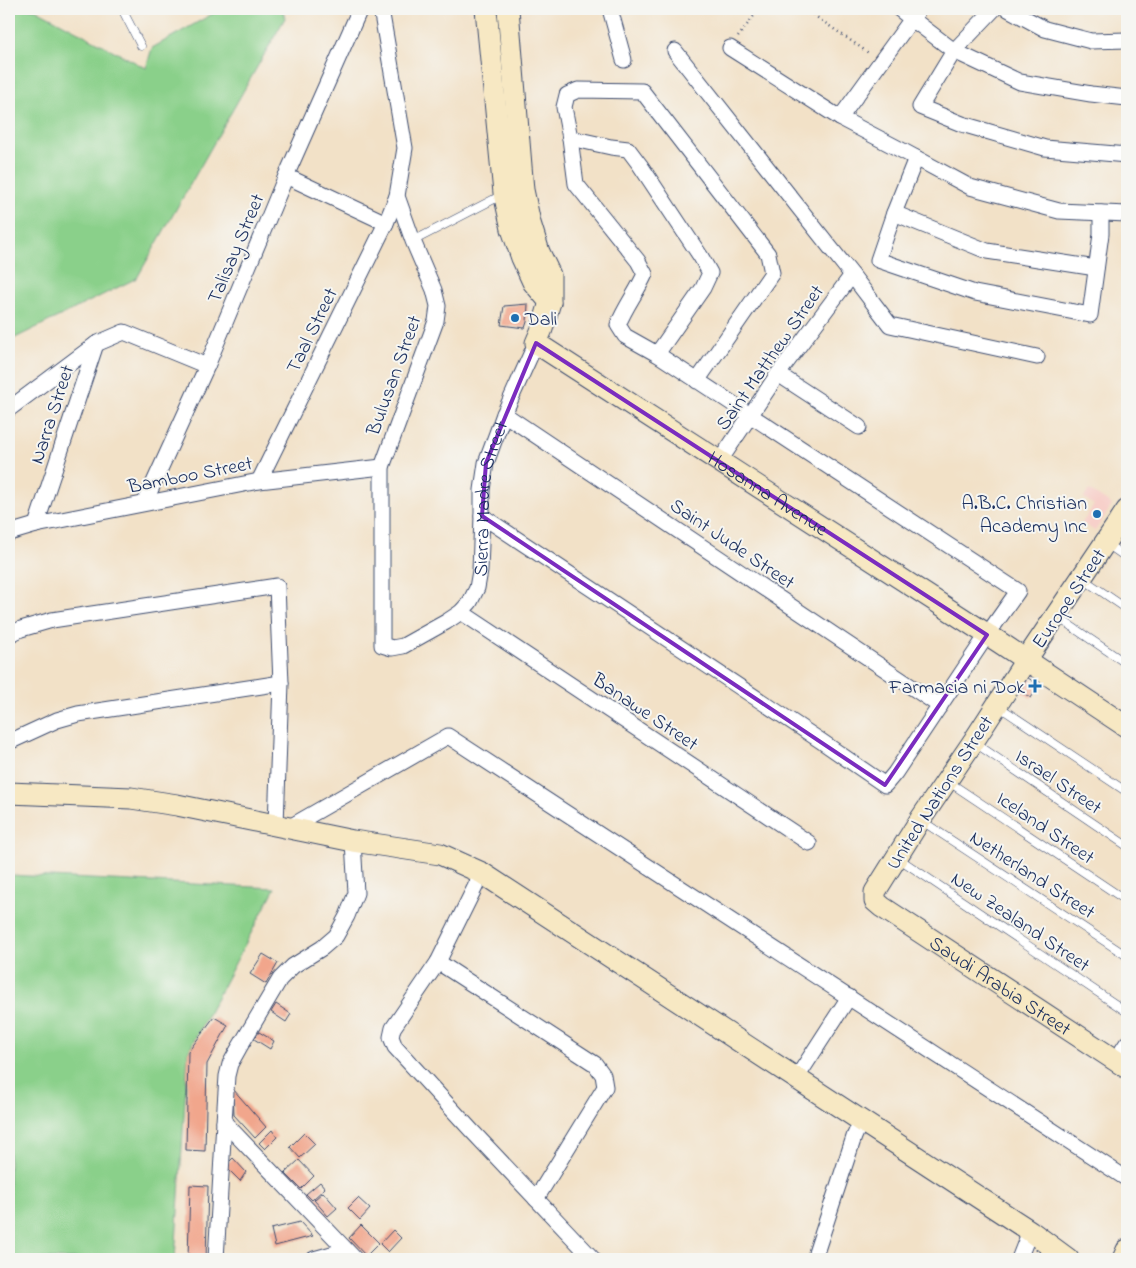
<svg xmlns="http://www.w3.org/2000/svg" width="1136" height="1268" font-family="'Indie Flower',sans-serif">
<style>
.built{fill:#f7d0ca}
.green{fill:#8ad08a;stroke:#528074}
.building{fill:#f1a68c}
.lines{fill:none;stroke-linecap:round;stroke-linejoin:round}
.lane-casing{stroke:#3b4a6e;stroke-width:9}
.street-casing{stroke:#3b4a6e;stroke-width:17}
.secondary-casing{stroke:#3b4a6e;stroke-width:23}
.path{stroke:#3b4a6e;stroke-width:2.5;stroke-dasharray:1 4;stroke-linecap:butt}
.lane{stroke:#fff;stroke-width:8}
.street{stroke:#fff;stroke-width:15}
.secondary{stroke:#f7e8c3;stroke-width:21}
.marked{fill:none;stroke:#7b2cbf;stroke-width:4;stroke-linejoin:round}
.poi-dot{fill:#1f6fb2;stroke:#f6f6f2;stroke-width:2}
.labels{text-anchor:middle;stroke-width:4;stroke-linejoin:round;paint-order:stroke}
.street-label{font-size:20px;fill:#1b2f5e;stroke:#f6f6f2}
.poi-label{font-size:20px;fill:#1b2f5e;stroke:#f6f6f2;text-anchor:end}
</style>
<rect width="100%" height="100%" fill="#f6f6f2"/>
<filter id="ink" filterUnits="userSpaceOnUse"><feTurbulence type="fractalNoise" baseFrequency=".02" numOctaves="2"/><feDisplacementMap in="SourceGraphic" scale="10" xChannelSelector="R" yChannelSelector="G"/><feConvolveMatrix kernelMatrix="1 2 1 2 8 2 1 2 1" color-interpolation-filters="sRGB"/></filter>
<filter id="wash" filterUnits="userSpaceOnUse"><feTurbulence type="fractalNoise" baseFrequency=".0096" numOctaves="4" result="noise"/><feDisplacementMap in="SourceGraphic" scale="20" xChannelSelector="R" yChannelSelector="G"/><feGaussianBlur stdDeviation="1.12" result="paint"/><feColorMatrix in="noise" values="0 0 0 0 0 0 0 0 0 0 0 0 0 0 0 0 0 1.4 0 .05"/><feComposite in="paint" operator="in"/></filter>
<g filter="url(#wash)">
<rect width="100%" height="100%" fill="#f2e1c7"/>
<path class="built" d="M1089,490L1112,505L1095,531L1082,523L1094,505L1084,498Z"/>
<path class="green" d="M9,9H35L146,68L152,48L221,9H282L285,18L137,278L9,341Z
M9,875L275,888L188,1052L175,1259H9Z"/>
<g id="blocks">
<path class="building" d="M528,304L527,322L525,328L501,325L504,306Z
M1025,676L1039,685L1031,698L1017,689Z
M263,954L278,963L266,984L250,974Z
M276,1004L291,1014L286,1022L271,1012Z
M214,1017L228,1025L207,1064L205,1151L186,1150L188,1052Z
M259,1032L274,1041L270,1049L254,1039Z
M233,1089L266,1127L255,1138L234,1115Z
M272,1130L277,1137L265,1149L259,1143Z
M304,1133L315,1144L300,1158L290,1147Z
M233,1158L246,1172L240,1181L225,1166Z
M299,1160L314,1176L301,1189L285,1173Z
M320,1182L325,1188L312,1200L306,1194Z
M190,1185L208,1186L206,1259H188Z
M323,1192L337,1208L328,1216L314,1200Z
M358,1198L370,1209L360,1220L348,1208Z
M300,1222L313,1236L275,1246L271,1229Z
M361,1225L379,1243L366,1256L349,1238Z
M393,1230L401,1238L388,1252L380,1244Z"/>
</g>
</g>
<g filter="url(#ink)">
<use href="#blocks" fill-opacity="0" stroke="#3b4a6e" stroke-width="1"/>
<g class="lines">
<defs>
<path id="lane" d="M122,9L141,46
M413,241L502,195
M1107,544L1127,558
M1083,579L1127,609
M1056,616L1127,664
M998,706L1127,792
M975,743L1127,846
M949,782L1127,901
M922,821L1127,956
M898,858L1127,1012"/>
<g id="street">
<path id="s1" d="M381,9L405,148L397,196L413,241L434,290L438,306L436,321L382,467V645L392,648L403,646L446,622L461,612L470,602L477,588L480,571L482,516V490L486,463L504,414L536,343"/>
<path d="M610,9L624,60"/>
<path d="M899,9L954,51L1020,82L1091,94L1127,98"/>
<path d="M994,9L954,51L920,107L962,124L1045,148L1127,155"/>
<path d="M1008,9L1045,29L1091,41L1127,40"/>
<path d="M730,48L840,118L905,152L970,187L1059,211L1127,214"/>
<path d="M675,51L852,275L890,325L1037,357"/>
<path d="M840,118L919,9"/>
<path d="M570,138L611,147L628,149L640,165L701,257L710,273L703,288L657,354"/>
<path d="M916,158L894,213L878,260L975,293L1090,315L1101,234V213"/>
<path d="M286,176L386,223"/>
<path d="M894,213L987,251L1096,268"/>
<path d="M778,374L859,427"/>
<path d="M9,409L96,344L124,332L207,366"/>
<path d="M504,414L940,706"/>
<path d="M719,462L778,374L852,275"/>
<path d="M259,481L386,223L397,196"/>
<path d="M145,502L207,366L286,176L360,9"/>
<path d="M482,516L821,741L885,785L895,773L987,635L1018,591L657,354L625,336L618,325C625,307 637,292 645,274L638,261L576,184L570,138L564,107L567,95L578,90L642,91L768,254L772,273L697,381"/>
<path d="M36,525L96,344"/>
<path d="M9,533L36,525L259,481L382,467"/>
<path d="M461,612L809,843"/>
<path d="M9,635L21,629L52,620L277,586L281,683L276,825"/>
<path d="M9,742L57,720L78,714L281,683"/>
<path d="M288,828L448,736L1127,1179"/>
<path d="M353,841L356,893L347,916L336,936L322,948L293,966L280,979L239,1048L230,1064L227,1076L224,1122L355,1259"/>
<path d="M482,873L438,962L393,1028L391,1037L395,1047L471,1130L593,1259"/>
<path d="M438,962L595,1064L603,1075L605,1087L536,1199"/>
<path d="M1116,1060L1127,1043"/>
<path d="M796,1079L849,997"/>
<path d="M816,1253L854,1137L861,1121"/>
<path d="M216,1259L224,1122"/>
<path d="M314,1259L346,1250"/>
<path d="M1019,1259L1030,1231"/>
</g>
<g id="secondary">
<path d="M486,9L504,193L512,229L522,258L533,282L550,302"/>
<path id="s2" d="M508,9L523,190L530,223L539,252L550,275V302L542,329L536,343L999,642L1127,727"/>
<path id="s3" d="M1127,510L1026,660L973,742L920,820L875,892V901L882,907L1127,1068"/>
<path d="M9,793L131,798L177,805L353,841L440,854L482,873L1030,1231L1068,1259"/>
<path d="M1123,1259L1127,1250"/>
</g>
</defs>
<use href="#lane" class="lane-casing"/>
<use href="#street" class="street-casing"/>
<use href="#secondary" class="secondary-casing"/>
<path class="path" d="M805,9L870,54
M738,37L759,9"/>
<use href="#lane" class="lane"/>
<use href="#street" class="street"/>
<use href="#secondary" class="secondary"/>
</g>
</g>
<path class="marked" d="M536,343L987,635L885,785L482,516L486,463Z"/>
<g class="poi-dot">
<circle cx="515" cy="318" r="5"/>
<circle cx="1097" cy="514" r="5"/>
<path d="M1032.5 678.5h5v5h5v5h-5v5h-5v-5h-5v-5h5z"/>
</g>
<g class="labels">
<g class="street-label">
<text transform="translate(235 248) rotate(-67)" y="7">Talisay Street</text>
<text transform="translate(311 330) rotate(-64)" y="7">Taal Street</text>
<text transform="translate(769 357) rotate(-55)" y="7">Saint Matthew Street</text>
<text transform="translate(393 375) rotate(-70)" y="7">Bulusan Street</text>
<text transform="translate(51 414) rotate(-72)" y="7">Narra Street</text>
<text transform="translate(190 474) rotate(-11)" y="7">Bamboo Street</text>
<text dy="7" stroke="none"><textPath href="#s2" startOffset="618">Hosanna Avenue</textPath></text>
<text dy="7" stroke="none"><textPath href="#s1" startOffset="865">Sierra Madre Street</textPath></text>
<text transform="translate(733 543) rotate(34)" y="7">Saint Jude Street</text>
<text transform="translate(1068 598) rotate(-56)" y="7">Europe Street</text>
<text transform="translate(646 711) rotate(34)" y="7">Banawe Street</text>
<text transform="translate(1059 781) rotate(34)" y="7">Israel Street</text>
<text transform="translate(939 792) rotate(-57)" y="7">United Nations Street</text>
<text transform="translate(1046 827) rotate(34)" y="7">Iceland Street</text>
<text transform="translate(1033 874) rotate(33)" y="7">Netherland Street</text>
<text transform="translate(1021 921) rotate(34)" y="7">New Zealand Street</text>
<text dy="7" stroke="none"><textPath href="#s3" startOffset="618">Saudi Arabia Street</textPath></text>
</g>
<g class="poi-label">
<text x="525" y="325" text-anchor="start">Dali</text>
<text x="1087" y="509">A.B.C. Christian<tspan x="1087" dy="23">Academy Inc</tspan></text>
<text x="1025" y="693">Farmacia ni Dok</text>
</g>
</g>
<rect width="1136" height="1268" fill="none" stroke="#f6f6f2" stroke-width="30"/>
</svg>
